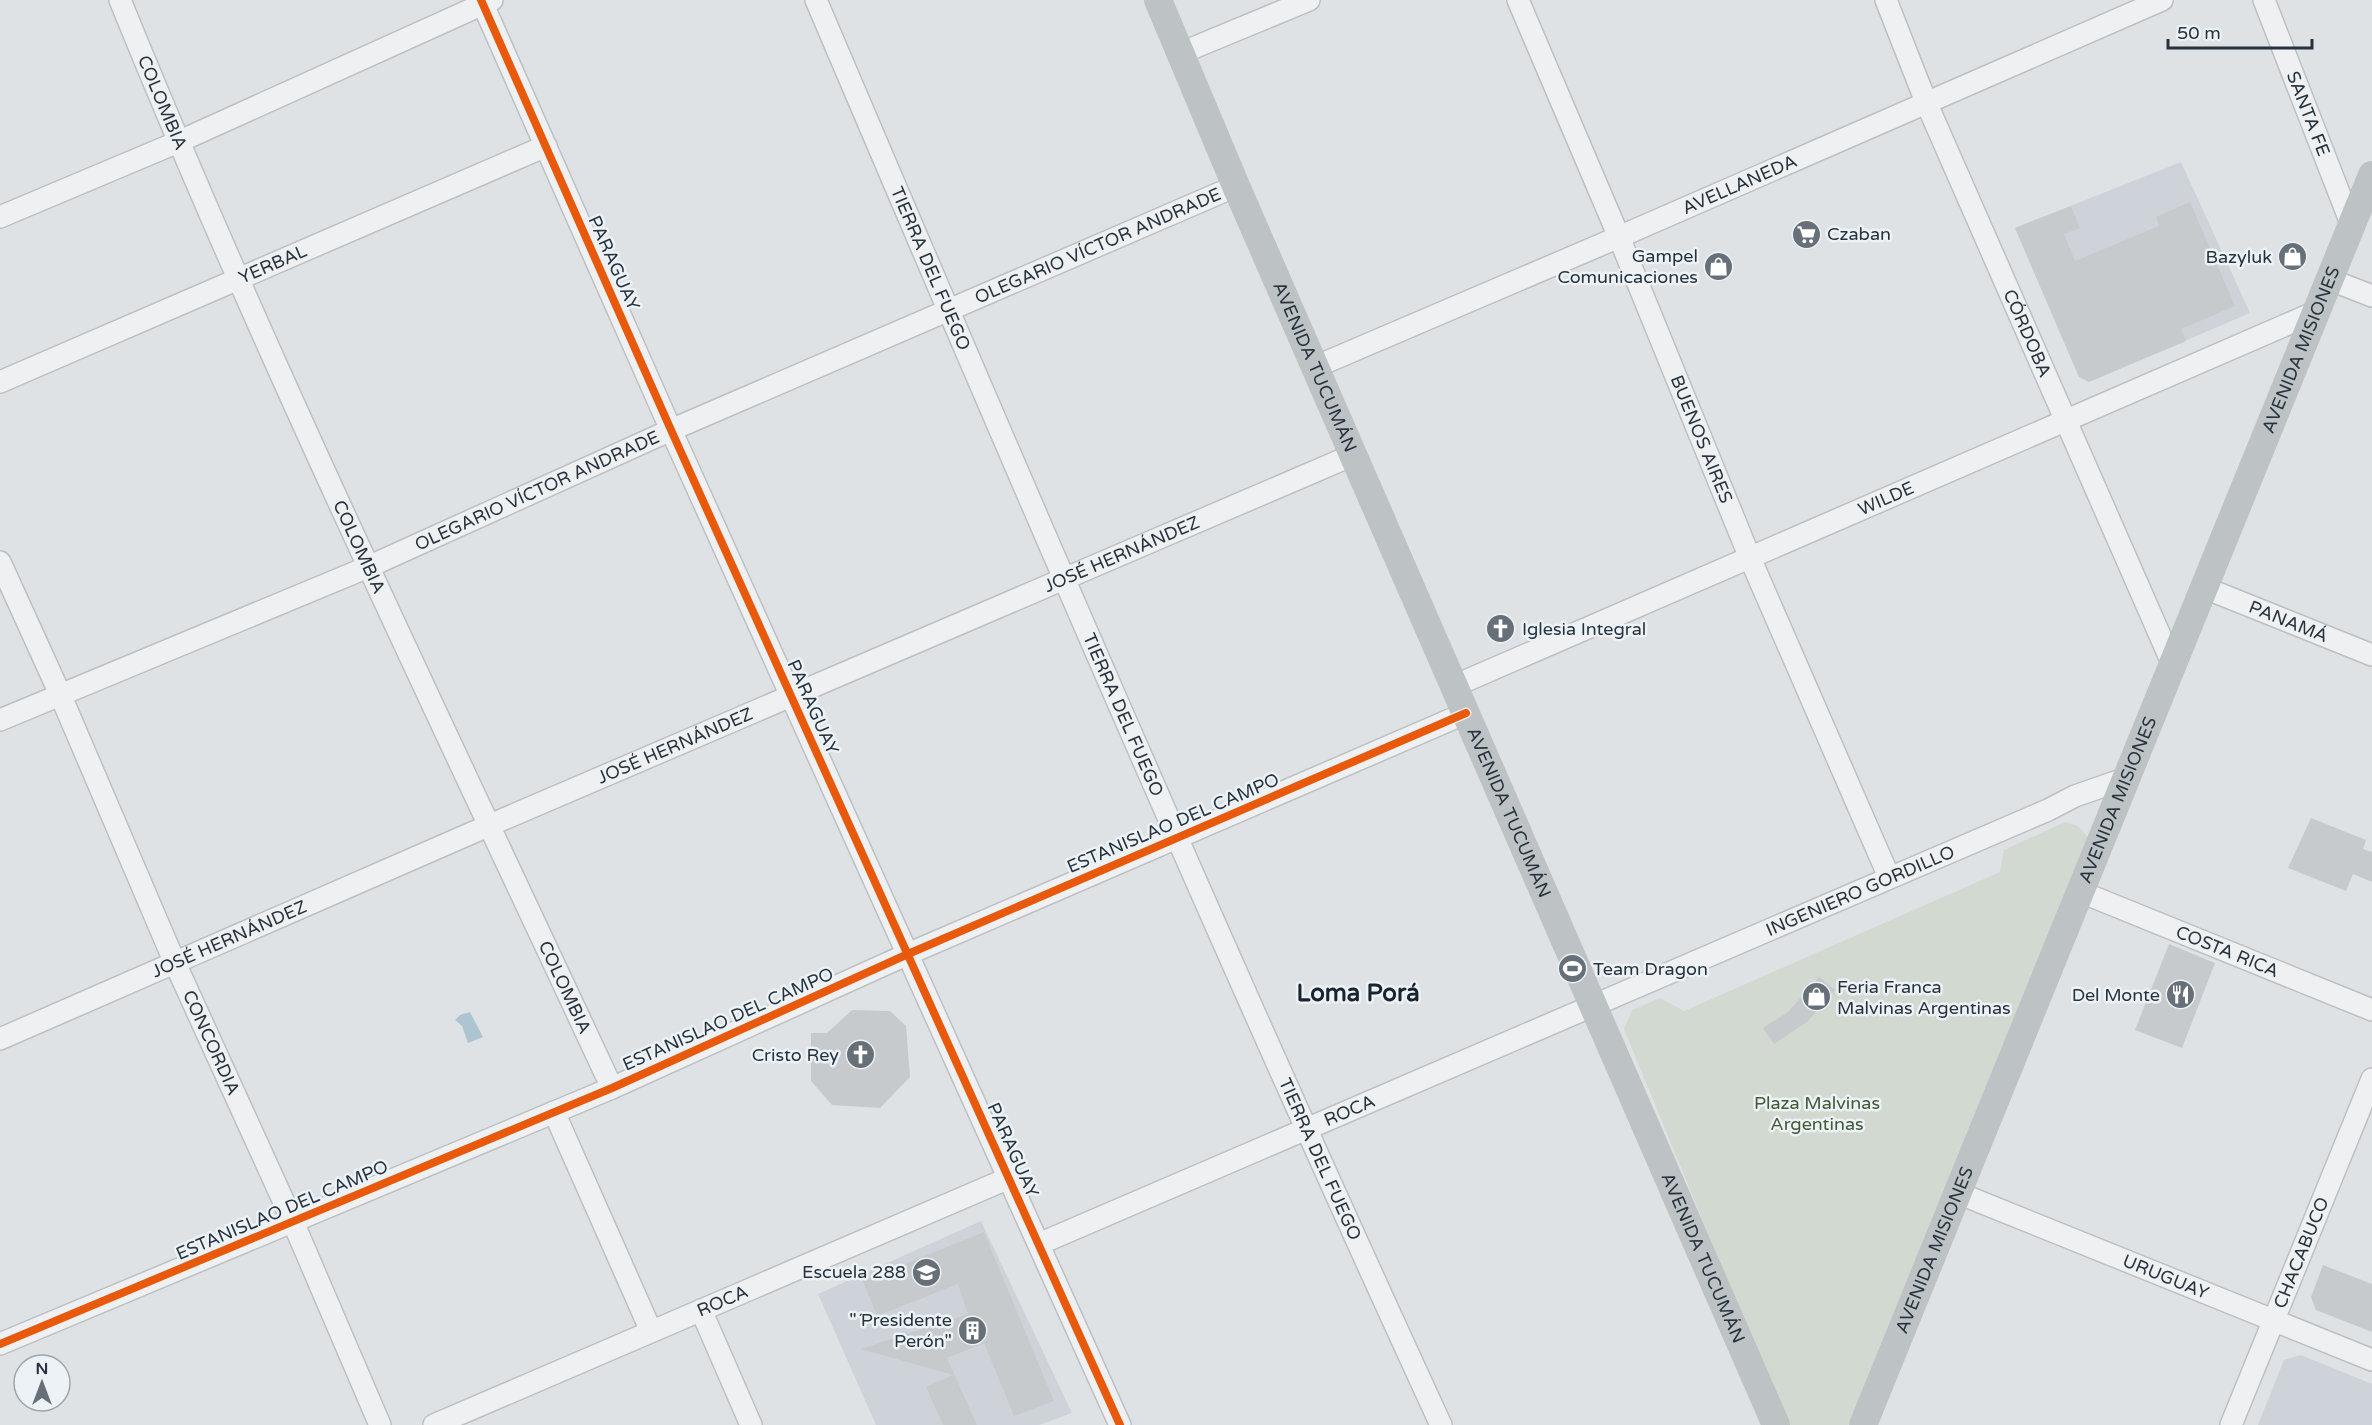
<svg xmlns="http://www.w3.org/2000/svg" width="2372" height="1425" font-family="'Varela Round',sans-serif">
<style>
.built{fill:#cdd3d8}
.green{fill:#d2d9d0}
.water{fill:#adc5d1}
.building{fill:#c7cacd}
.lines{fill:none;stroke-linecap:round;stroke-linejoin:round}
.minor-casing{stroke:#bdc0c3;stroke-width:24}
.minor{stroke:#eff0f2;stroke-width:21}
.secondary{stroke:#bdc2c5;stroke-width:28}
.cycleway-casing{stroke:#ecf2f5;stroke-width:11}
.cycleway{stroke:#e8590c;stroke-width:8}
.labels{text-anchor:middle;stroke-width:5;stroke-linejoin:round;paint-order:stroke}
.street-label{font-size:18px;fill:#26333e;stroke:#ecf2f5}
.poi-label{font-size:18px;fill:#26333e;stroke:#ecf2f5;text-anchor:end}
.park-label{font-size:18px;fill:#425a33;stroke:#ecf2f5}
.district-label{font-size:24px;font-weight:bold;fill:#19242f;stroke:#ecf2f5}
</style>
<rect width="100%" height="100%" fill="#dfe2e5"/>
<path class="built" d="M2181,162L2250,313L2089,382L2079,377L2015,228Z
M981,1221L1072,1413L1039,1425H876L818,1294Z
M2301,1355L2372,1384V1425H2258L2284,1360Z"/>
<path class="green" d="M2065,822L2078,826L2088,837L1848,1425H1787L1624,1029L1632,1010L1660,998L1684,1011L2000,872L2004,850Z"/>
<path class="water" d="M470,1012L483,1037L468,1043L462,1026L455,1020L460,1015Z"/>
<path class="building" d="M2190,202L2235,306L2181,329L2186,341L2089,382L2079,377L2015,228L2071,206L2080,228L2064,234L2075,261L2159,226L2156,217Z
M2311,818L2366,840L2363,849L2372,852V882L2353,874L2346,891L2288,868Z
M2169,944L2215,963L2182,1048L2135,1030Z
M1819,977L1835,990L1807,1022L1774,1044L1763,1028L1788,1012Z
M852,1010L890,1011L906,1026L910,1077L880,1108L832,1105L811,1081V1033H827Z
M984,1232L1054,1401L1014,1416L984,1343L947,1358L977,1425H943L926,1387L953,1375L861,1349L968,1314L958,1284L877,1316L863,1281Z
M2323,1265L2372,1284V1332L2316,1310L2311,1297Z"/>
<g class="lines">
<defs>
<g id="minor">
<path id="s1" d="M120,0C270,369 444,727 612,1088"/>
<path d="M481,0L671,430L1120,1425"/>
<path id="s2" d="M816,0C1019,477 1224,954 1441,1425"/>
<path id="s3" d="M1518,0L1619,237L1750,558L1889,877"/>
<path id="s4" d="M1886,0L1926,102L2173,665"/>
<path id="s5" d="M2264,0L2352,226"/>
<path d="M1181,53L1309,0"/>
<path d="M0,217L178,142L492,0"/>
<path d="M2331,280L2372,296"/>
<path id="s6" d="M1315,367L1619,237L2162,0"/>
<path id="s7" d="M0,382L546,146"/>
<path id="s8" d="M0,562L60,694L175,963L293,1222L380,1425"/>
<path id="s9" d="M2205,588L2372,655"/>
<path id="s10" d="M1454,686L2318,311"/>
<path id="s11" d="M0,720L368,567L671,430L1236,186"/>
<path id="s12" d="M2081,892L2372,1010"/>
<path id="s13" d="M0,1039L490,825L1353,455"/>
<path d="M554,1112L651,1331"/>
<path id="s14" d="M1958,1193L2372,1360"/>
<path id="s15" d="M1039,1244L2048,810L2075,796L2127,778"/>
<path d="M701,1310L751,1425"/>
<path d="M0,1344L612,1088L908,954L1466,713"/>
<path id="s16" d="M434,1425L1009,1178"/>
<path id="s17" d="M2231,1425L2372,1079"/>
</g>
</defs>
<use href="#minor" class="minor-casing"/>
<use href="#minor" class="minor"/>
<g class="secondary">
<path id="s18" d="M1158,0L1236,186L1776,1425"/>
<path id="s19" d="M1863,1425L2372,175"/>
</g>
<defs>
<path id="cycleway" d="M481,0L671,430L1120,1425
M0,1344L612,1088L908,954L1466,713"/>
</defs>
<use href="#cycleway" class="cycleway-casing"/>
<use href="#cycleway" class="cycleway"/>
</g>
<defs>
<symbol id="supermarket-disc" viewBox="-11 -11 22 22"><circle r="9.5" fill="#677078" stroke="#ecf2f5"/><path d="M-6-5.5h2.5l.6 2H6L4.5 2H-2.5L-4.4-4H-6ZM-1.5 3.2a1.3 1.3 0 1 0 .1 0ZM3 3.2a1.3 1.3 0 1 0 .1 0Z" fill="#fff"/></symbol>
<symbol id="shop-disc" viewBox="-11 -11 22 22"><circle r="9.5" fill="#677078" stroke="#ecf2f5"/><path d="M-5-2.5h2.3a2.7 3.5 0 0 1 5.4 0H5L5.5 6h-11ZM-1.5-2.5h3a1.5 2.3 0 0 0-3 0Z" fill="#fff"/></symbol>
<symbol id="church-disc" viewBox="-11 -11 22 22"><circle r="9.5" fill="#677078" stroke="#ecf2f5"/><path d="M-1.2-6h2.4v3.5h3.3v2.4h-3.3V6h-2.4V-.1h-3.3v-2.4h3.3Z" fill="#fff"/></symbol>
<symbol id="stadium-disc" viewBox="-11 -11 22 22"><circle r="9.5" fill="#677078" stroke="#ecf2f5"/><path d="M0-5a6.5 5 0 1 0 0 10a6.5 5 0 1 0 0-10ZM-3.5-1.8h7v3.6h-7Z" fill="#fff"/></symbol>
<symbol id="restaurant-disc" viewBox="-11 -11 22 22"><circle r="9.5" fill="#677078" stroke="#ecf2f5"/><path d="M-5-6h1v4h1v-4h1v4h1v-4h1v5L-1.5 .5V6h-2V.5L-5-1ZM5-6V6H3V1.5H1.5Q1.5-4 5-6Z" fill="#fff"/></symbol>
<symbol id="school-disc" viewBox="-11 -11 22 22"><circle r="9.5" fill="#677078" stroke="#ecf2f5"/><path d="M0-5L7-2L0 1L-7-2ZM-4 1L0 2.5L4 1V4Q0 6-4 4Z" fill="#fff"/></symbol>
<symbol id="building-disc" viewBox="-11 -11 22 22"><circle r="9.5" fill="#677078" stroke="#ecf2f5"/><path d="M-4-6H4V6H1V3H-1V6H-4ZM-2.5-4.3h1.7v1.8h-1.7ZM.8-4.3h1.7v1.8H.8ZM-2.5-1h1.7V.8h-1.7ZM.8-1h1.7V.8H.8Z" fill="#fff"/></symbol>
</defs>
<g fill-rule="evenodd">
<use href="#supermarket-disc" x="1790" y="218" width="33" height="33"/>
<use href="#shop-disc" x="2276" y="240" width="33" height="33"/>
<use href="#shop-disc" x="1702" y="250" width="33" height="33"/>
<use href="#church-disc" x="1484" y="612" width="33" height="33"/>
<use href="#stadium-disc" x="1556" y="952" width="33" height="33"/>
<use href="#restaurant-disc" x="2164" y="978" width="33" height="33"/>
<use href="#shop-disc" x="1800" y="980" width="33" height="33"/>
<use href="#church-disc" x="844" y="1038" width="33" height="33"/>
<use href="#school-disc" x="910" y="1256" width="33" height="33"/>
<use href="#building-disc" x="956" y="1314" width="33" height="33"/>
</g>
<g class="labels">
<g class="street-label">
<text dy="6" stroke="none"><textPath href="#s1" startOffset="111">COLOMBIA</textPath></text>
<text dy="6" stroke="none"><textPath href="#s5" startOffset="122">SANTA FE</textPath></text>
<text dy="6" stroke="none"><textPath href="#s6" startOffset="462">AVELLANEDA</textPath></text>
<text dy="6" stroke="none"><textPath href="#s11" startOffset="1196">OLEGARIO VÍCTOR ANDRADE</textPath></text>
<text transform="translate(614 263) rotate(66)" y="6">PARAGUAY</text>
<text dy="6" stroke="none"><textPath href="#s7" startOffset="297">YERBAL</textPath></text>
<text dy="6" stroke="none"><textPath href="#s2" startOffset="292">TIERRA DEL FUEGO</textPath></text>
<text dy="6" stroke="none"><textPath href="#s4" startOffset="362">CÓRDOBA</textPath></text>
<text dy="6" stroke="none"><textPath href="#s19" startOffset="1161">AVENIDA MISIONES</textPath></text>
<text dy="6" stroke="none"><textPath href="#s18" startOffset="399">AVENIDA TUCUMÁN</textPath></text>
<text dy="6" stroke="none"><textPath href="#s3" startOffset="476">BUENOS AIRES</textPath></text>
<text dy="6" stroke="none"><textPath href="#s11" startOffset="584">OLEGARIO VÍCTOR ANDRADE</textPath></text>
<text dy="6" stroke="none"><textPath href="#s10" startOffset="471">WILDE</textPath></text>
<text dy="6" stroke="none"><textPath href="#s1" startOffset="597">COLOMBIA</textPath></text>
<text dy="6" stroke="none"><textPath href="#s13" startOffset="1222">JOSÉ HERNÁNDEZ</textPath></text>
<text dy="6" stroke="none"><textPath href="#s9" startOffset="90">PANAMÁ</textPath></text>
<text transform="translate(813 707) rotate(66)" y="6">PARAGUAY</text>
<text dy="6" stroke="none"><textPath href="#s2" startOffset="778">TIERRA DEL FUEGO</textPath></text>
<text dy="6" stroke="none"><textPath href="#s13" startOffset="736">JOSÉ HERNÁNDEZ</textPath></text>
<text dy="6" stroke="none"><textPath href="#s19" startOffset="675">AVENIDA MISIONES</textPath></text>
<text dy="6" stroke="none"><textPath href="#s18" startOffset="885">AVENIDA TUCUMÁN</textPath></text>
<text transform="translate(1173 823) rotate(-23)" y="6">ESTANISLAO DEL CAMPO</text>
<text dy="6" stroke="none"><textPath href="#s15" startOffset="894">INGENIERO GORDILLO</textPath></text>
<text dy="6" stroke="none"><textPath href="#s13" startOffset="250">JOSÉ HERNÁNDEZ</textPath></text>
<text dy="6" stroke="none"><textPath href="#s12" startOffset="158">COSTA RICA</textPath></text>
<text dy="6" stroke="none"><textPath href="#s1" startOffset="1083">COLOMBIA</textPath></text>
<text transform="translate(728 1019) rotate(-24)" y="6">ESTANISLAO DEL CAMPO</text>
<text dy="6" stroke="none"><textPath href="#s8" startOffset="525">CONCORDIA</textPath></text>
<text dy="6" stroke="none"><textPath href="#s15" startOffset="338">ROCA</textPath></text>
<text transform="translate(1013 1150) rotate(66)" y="6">PARAGUAY</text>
<text dy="6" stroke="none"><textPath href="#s2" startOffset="1264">TIERRA DEL FUEGO</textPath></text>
<text transform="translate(282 1210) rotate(-23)" y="6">ESTANISLAO DEL CAMPO</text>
<text dy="6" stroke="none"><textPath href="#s19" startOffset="189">AVENIDA MISIONES</textPath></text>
<text dy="6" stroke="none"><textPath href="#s17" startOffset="186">CHACABUCO</textPath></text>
<text dy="6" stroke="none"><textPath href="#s18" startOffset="1371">AVENIDA TUCUMÁN</textPath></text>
<text dy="6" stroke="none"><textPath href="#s14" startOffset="224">URUGUAY</textPath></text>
<text dy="6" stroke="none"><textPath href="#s16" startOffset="314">ROCA</textPath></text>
</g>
<g class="poi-label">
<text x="1827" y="240" text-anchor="start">Czaban</text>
<text x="1698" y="262">Gampel<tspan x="1698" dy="21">Comunicaciones</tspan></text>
<text x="2272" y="263">Bazyluk</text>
<text x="1522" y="635" text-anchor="start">Iglesia Integral</text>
<text x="1593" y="975" text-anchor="start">Team Dragon</text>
<text x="1837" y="993" text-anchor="start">Feria Franca<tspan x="1837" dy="21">Malvinas Argentinas</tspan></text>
<text x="2160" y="1001">Del Monte</text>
<text x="839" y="1061">Cristo Rey</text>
<text x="906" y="1278">Escuela 288</text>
<text x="952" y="1326">"´Presidente<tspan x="952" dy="21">Perón"</tspan></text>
</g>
<g class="park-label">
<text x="1817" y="1109">Plaza Malvinas<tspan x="1817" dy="21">Argentinas</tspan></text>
</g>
<g class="district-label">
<text x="1358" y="1001">Loma Porá</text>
</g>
</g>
<g transform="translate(42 1383)"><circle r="28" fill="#ecf2f5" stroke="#9da6ac" stroke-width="1.5"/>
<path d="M0-4.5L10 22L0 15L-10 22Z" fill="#677078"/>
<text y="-9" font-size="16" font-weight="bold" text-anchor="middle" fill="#26333e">N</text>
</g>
<path d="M2168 39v9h144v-9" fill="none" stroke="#26333e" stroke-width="3"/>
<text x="2177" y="39" font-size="18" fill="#26333e" stroke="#ecf2f5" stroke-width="4.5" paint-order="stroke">50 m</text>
</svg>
